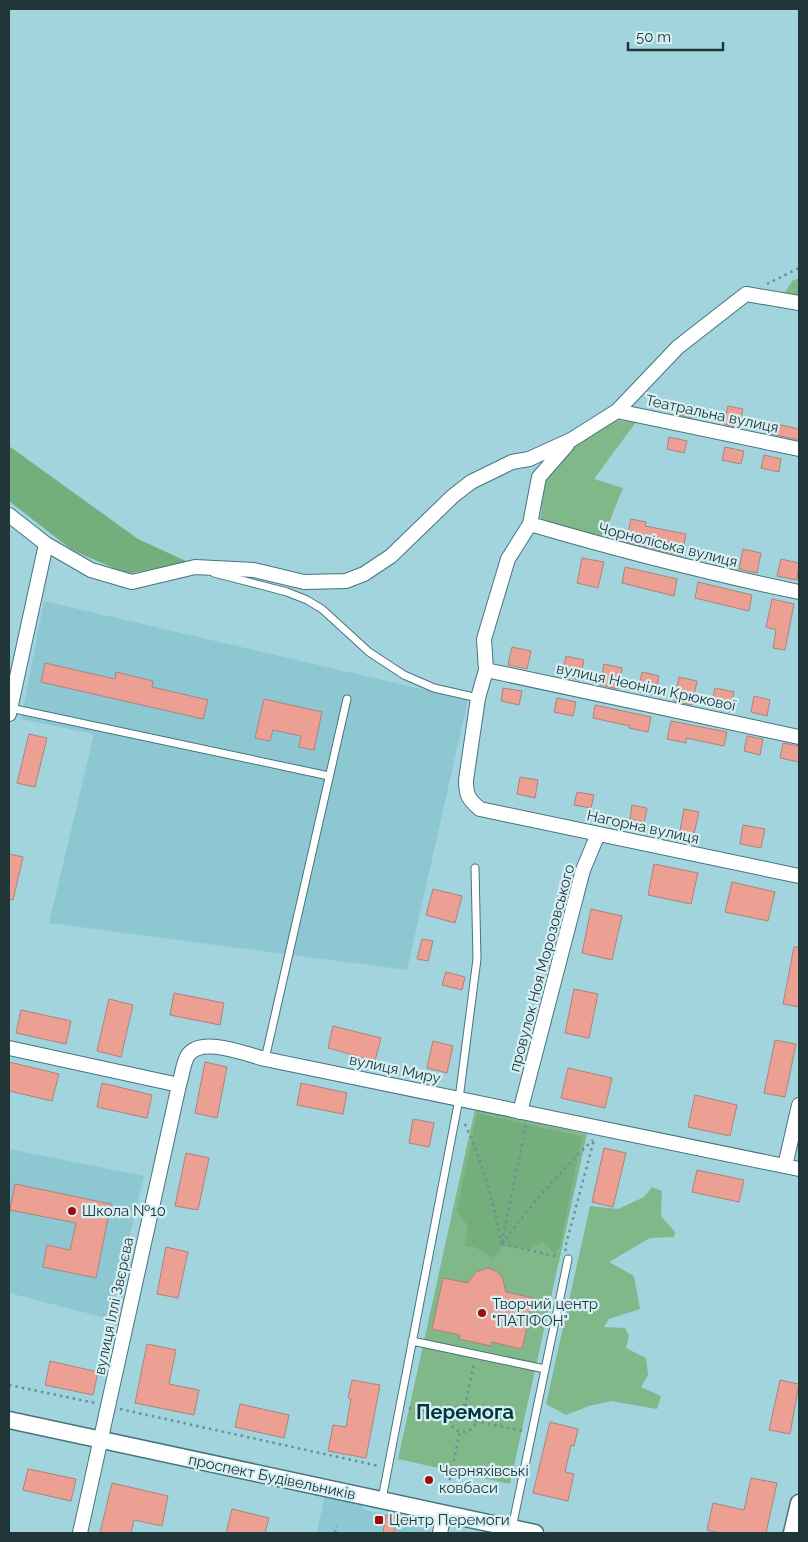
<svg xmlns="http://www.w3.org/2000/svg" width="808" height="1542" font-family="Raleway,sans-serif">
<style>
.built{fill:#8dc8d2}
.green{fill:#81b88a}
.forest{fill:#74ae7d}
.building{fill:#eca094;stroke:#ac827b}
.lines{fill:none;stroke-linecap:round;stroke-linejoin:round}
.service-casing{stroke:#46757d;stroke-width:9}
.minor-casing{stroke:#46757d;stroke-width:16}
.tertiary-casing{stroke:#46757d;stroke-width:19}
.path{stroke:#6b9096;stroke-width:2.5;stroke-dasharray:2.5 4;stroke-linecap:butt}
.service{stroke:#fff;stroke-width:7}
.minor{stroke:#fff;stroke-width:14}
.tertiary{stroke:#fff;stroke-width:16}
.poi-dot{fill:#a20a08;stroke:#d7f0f4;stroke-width:2}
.labels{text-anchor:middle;stroke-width:4.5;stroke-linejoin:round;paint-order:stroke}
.street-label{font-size:15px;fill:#213639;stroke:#d7f0f4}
.poi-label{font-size:15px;fill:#213639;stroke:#d7f0f4;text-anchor:start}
.district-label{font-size:20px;font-weight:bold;fill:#00373e;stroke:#d7f0f4}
</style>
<rect width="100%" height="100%" fill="#a2d4dd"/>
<path class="built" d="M44,601L468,700L407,970L49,923L94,734L21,719Z
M9,1149L144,1176L110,1319L9,1293Z
M325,1494L357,1500L365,1510L431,1524L429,1533H317Z"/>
<path class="green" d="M799,278V296L784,294L792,281Z
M613,420L636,422L594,479L623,488L602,540L540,520L545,478L575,446Z
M475,1109L587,1134L510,1484L398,1459Z
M652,1187L662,1191L661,1216L675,1232L674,1237L650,1238L609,1262L634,1276L640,1309L609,1319L604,1327L625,1328L629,1336L626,1348L646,1358L648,1375L641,1387L661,1396L657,1409L611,1401L589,1406L566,1415L546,1404L590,1206L618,1209L644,1197Z"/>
<path class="forest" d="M9,446L138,539L188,562L127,574L72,550L9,501Z
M477,1113L582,1137L560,1245L555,1255L543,1242L529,1249L503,1246L493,1258L475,1247L465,1246L468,1226L457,1211Z"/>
<path class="building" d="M680,403L694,406L692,418L678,415Z
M728,406L743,409L739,428L724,424Z
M768,422L799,429V440L766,433Z
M669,437L687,441L684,453L667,449Z
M725,447L744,451L741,464L722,460Z
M764,455L781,459L779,472L761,468Z
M631,519L646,522L645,526L686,534L682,556L626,542Z
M743,549L761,553L757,573L739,569Z
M582,558L604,562L598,588L577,583Z
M781,559L799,563L797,580L777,576Z
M625,567L677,579L674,596L622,583Z
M698,582L752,595L749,611L695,598Z
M772,599L794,604L785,650L773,648L776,630L766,627Z
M512,647L531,651L527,669L508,665Z
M566,656L584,660L580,680L562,676Z
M45,663L115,679L116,672L153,681L152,687L208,700L203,719L41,682Z
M604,664L622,668L618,689L600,685Z
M642,672L659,676L655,695L638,692Z
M679,677L697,681L692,705L674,701Z
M503,688L522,691L519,705L501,701Z
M715,688L734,692L730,711L711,707Z
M754,696L770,700L767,716L751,712Z
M557,698L576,702L573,716L554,712Z
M264,699L322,712L314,750L299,747L301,736L273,730L270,741L255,738Z
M595,705L651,717L648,732L629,728L630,726L593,718Z
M671,721L727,732L724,746L686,738V743L667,739Z
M29,734L47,738L35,787L17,783Z
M747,736L763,739L760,755L744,751Z
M783,743L799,746V762L780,758Z
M520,777L538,780L535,798L517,794Z
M577,792L594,795L591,808L574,805Z
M632,805L647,808L644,822L630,819Z
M684,809L699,812L694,834L680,831Z
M743,825L765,829L761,848L740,844Z
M9,854L23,857L13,900L9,899Z
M654,864L698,873L691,904L648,895Z
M732,882L775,892L768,921L725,912Z
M433,889L462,896L455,923L426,915Z
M591,909L622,916L612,960L582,953Z
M422,939L433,941L428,961L417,959Z
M794,947H799V1007L783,1004Z
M446,972L465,977L462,990L442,985Z
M574,989L598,994L589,1038L565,1033Z
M174,993L224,1003L220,1025L170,1015Z
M109,999L133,1005L121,1057L97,1051Z
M21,1010L71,1021L66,1044L16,1033Z
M333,1026L381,1038L375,1061L328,1048Z
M775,1040L796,1044L785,1097L764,1093Z
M433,1041L453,1046L447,1073L427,1068Z
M9,1062L59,1074L52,1101L9,1091Z
M205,1062L227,1067L217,1118L195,1113Z
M568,1068L612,1078L605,1108L561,1098Z
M102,1083L152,1095L147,1118L97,1107Z
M301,1083L347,1093L343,1114L297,1105Z
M695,1095L737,1105L730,1136L688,1127Z
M413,1119L434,1123L429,1147L409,1143Z
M604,1148L626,1153L613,1207L592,1202Z
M186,1153L209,1158L198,1210L175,1206Z
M697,1170L744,1180L739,1202L692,1192Z
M15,1184L111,1204L96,1278L43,1267L47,1245L70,1250L76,1223L10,1210Z
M166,1247L188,1252L178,1298L157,1294Z
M488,1268L496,1271L502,1277L506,1292L533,1298L522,1349L492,1342L491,1346L459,1339L460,1335L432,1329L443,1278L468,1283L476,1272Z
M147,1344L176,1350L169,1384L199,1390L194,1415L135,1403Z
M50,1361L98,1372L93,1395L45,1385Z
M352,1380L380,1385L366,1458L328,1451L333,1425L346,1427L351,1399L348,1398Z
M780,1380L799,1384L790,1434L769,1430Z
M240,1404L289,1415L284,1438L235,1427Z
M550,1422L578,1429L574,1446L571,1445L565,1472L574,1474L568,1501L533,1493Z
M28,1469L76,1479L71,1501L23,1490Z
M751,1478L777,1483L766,1533H720L707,1530L713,1503L744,1510Z
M112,1483L168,1496L162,1526L134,1520L131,1533H100Z
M232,1509L269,1518L265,1533H226Z
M386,1515L397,1517L394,1533H383Z"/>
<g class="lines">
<defs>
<path id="service" d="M214,573L287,592L307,600L322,609L369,652L404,675L434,688L478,698
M10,708L329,776
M265,1059L347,699
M412,1341L545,1369
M382,1499L459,1099L477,959L475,868
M512,1528L568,1259"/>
<path id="minor" d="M617,411L799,449
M567,445L539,477L530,524L508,559L484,639L486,670L478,698L466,780C466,795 468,799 480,809L799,876
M9,515L46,544L91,570L132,582L195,567L254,570L304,582L346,581L364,574L391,556L453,496L471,482L512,462L529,459L571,440L617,411L678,347L746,294L799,303
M530,524C619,550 708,573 799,592
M486,670L799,737
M9,714L46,544
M9,1048L179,1085C182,1076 183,1063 188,1055C202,1036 245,1054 265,1059L799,1169
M520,1112L583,870L598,834
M785,1166L799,1105
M80,1533L179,1085
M440,1533L444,1514"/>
<path id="tertiary" d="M9,1420L535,1533
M792,1533L799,1503"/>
</defs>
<use href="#service" class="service-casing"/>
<use href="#minor" class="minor-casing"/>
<use href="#tertiary" class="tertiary-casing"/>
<path class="path" d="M767,284L799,268
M465,1124C483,1164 493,1201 502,1244
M502,1242L526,1125
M502,1244L559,1257
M502,1244C530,1206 559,1172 593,1140
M566,1251L565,1248L594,1140
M9,1385L95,1403
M465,1406L474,1364
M450 1419a13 13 0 1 1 26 0a13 13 0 1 1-26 0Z
M409,1408L451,1416
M120,1409L379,1466
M475,1421L523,1431
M447,1493L460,1431
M335,1533L337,1526"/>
<use href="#service" class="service"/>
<use href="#minor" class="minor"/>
<use href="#tertiary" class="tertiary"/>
</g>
<g class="poi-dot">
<circle cx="72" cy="1211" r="5"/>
<circle cx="482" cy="1313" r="5"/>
<circle cx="429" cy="1480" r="5"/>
<rect x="374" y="1515" width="10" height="10" rx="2.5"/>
</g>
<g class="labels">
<g class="street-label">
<text transform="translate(712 414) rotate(12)" y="5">Театральна вулиця</text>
<text transform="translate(668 545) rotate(14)" y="5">Чорноліська вулиця</text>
<text transform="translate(646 687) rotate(12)" y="5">вулиця Неоніли Крюкової</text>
<text transform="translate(643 827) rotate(12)" y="5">Нагорна вулиця</text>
<text transform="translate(542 968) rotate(-75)" y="5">провулок Ноя Морозовського</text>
<text transform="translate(395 1069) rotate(12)" y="5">вулиця Миру</text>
<text transform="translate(114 1306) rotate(-78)" y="5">вулиця Іллі Звєрєва</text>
<text transform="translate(272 1477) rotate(12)" y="5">проспект Будівельників</text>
</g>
<g class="poi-label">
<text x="82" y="1216">Школа №10</text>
<text x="492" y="1309">Творчий центр<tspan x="492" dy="17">"ПАТІФОН"</tspan></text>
<text x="439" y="1476">Черняхівські<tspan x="439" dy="17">ковбаси</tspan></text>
<text x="389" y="1525">Центр Перемоги</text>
</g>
<g class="district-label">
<text x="465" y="1419">Перемога</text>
</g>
</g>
<rect width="808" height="1542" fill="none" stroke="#213639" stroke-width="20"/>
<path d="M628 42v8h95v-8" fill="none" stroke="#213639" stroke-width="2.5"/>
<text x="636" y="42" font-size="15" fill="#213639" stroke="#d7f0f4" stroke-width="4" paint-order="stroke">50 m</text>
</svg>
